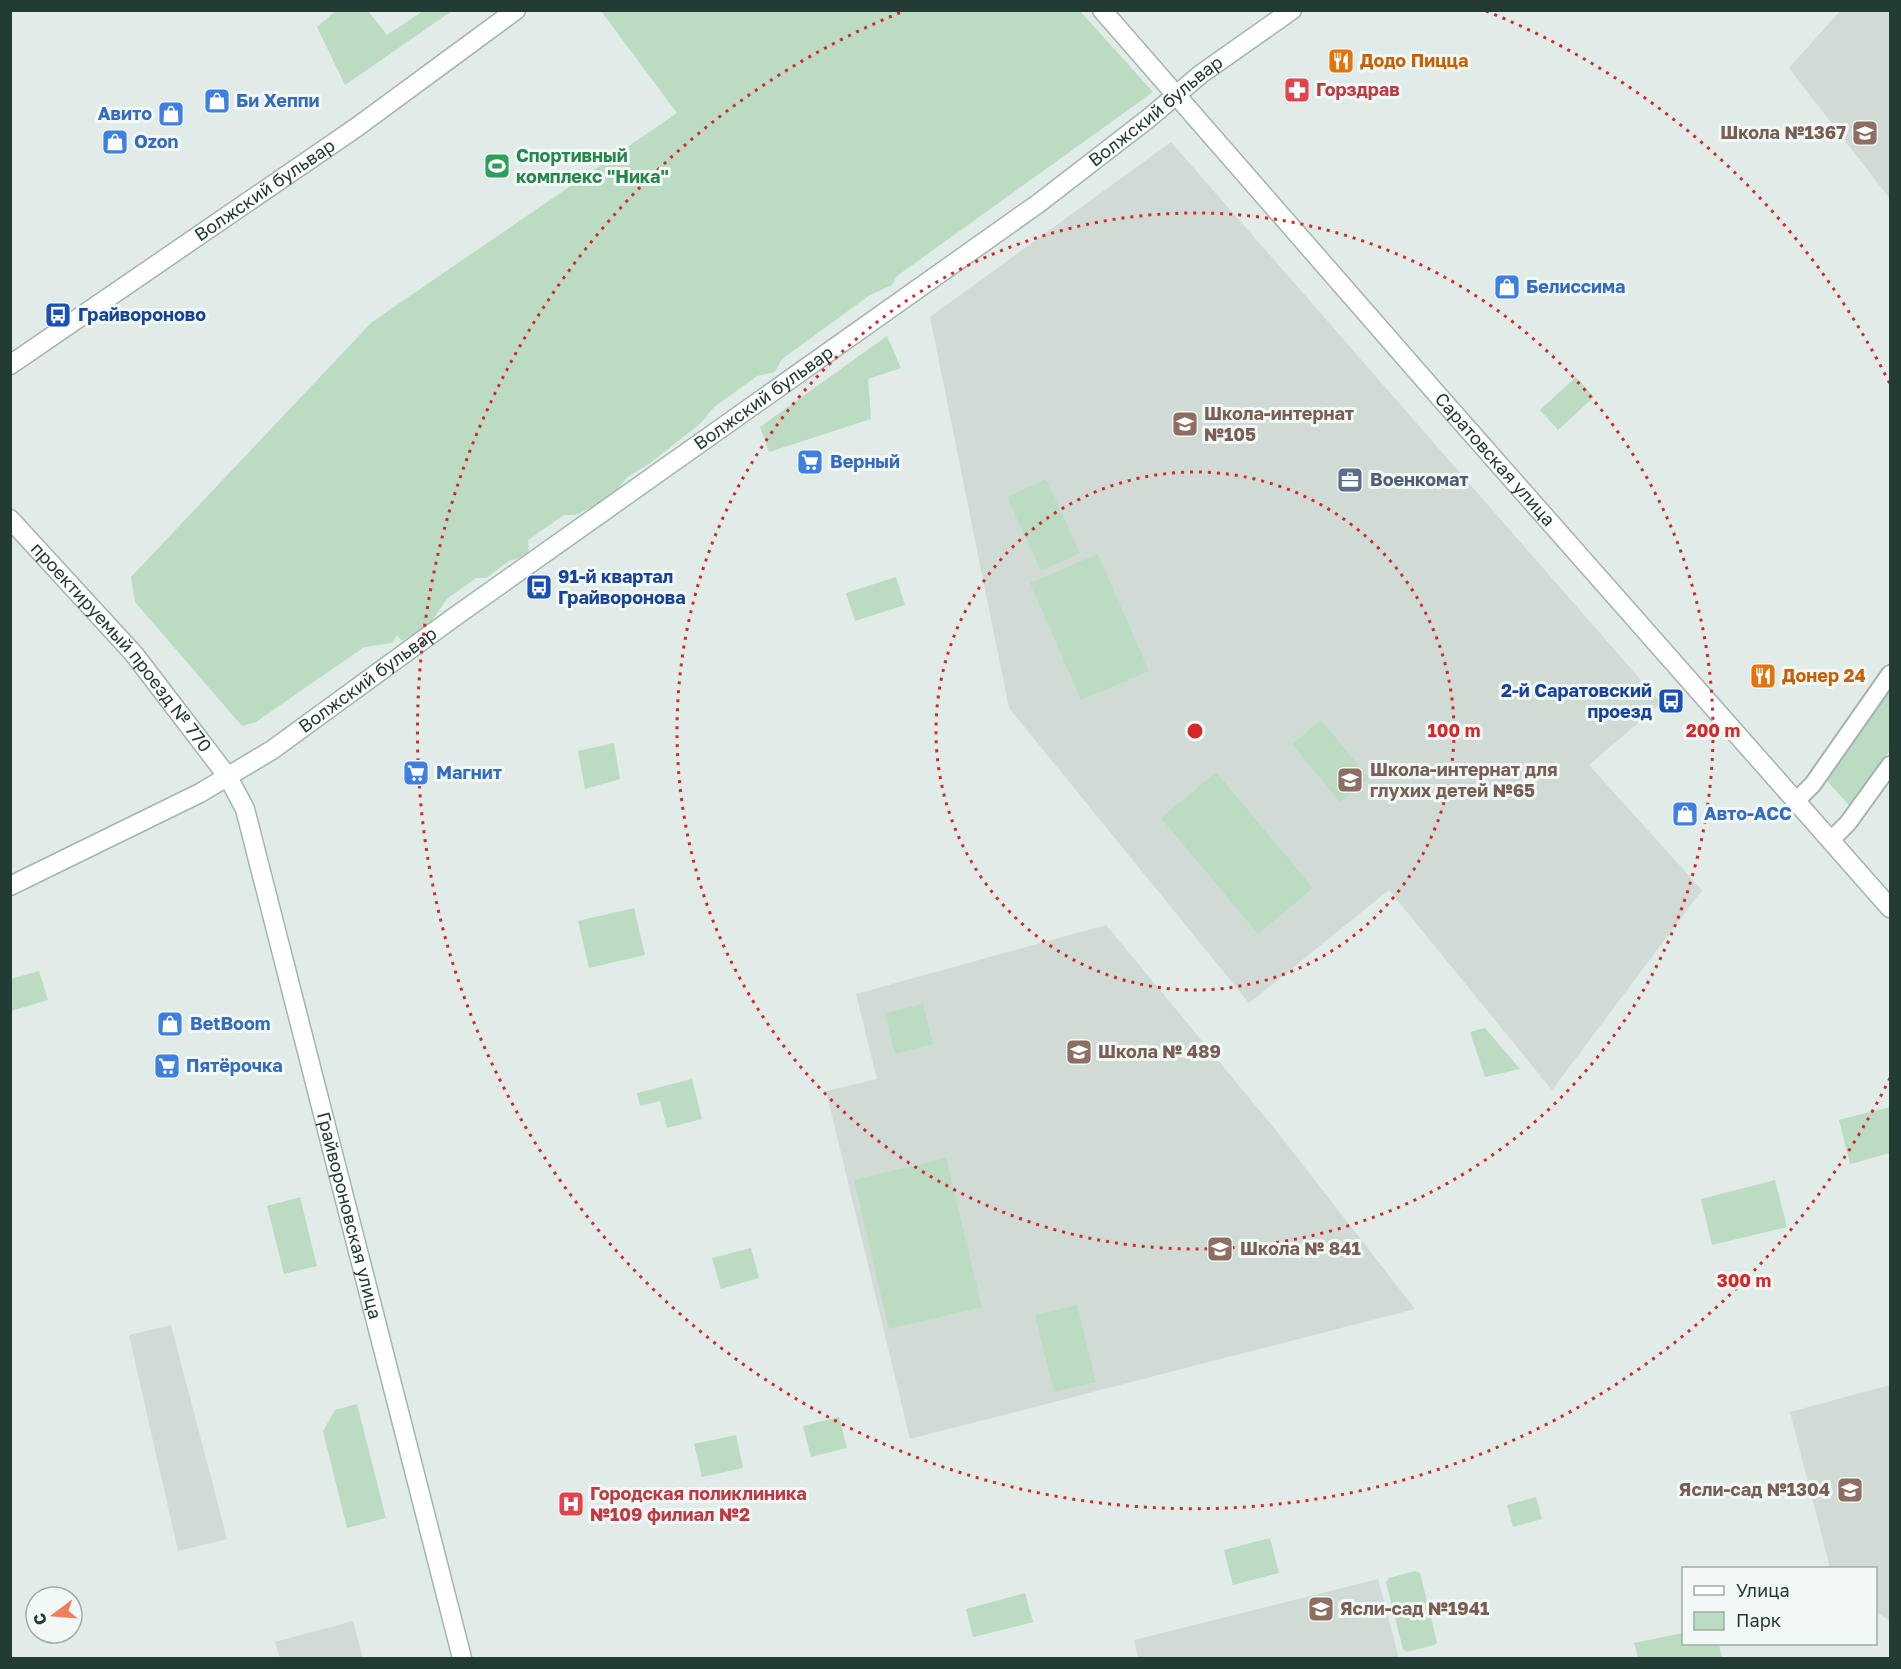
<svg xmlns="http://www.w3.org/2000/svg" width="1901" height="1669" font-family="'Golos Text',sans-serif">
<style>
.built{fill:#d0dbd6}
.green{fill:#bbdcc3}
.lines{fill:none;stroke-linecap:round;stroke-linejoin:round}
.minor-casing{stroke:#a4b3ae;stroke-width:20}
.tertiary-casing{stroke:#a4b3ae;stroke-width:21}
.secondary-casing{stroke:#a0b7af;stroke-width:21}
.minor{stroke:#fff;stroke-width:16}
.tertiary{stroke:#fff;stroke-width:18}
.secondary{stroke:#fff;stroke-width:18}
.ring{fill:none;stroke:#d62828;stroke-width:3;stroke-dasharray:3 6}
.labels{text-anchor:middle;stroke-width:6;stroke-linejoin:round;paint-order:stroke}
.food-label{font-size:18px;font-weight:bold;fill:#c56008;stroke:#f2f8f5;text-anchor:start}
.health-label{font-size:18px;font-weight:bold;fill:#be3a42;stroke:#f2f8f5;text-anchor:start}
.shop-label{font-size:18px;font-weight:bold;fill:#366cbe;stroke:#f2f8f5;text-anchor:start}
.street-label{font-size:18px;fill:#223c35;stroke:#f2f8f5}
.education-label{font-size:18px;font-weight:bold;fill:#785e54;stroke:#f2f8f5;text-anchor:start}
.leisure-label{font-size:18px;font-weight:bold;fill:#27864d;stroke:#f2f8f5;text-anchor:start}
.transit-label{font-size:18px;font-weight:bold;fill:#164399;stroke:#f2f8f5;text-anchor:start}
.service-label{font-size:18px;font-weight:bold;fill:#4e5e75;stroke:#f2f8f5;text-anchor:start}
.centre{fill:#d62828;stroke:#f2f8f5;stroke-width:3}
.ring-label{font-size:18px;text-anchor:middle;font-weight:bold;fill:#d62828;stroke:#f2f8f5;stroke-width:6;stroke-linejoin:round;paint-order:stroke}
</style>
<rect width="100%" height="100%" fill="#e1ebe7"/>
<path class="built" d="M1840,11H1890V199L1789,68Z
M1171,142L1661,703L1589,765L1702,890L1552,1090L1389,890L1249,1003L1009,708L930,317Z
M1106,925L1275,1129L1415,1309L910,1439L826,1091L877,1079L856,994Z
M171,1325L227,1539L178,1551L129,1335Z
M1890,1385V1621L1876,1612V1568H1830L1790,1412Z
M1378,1579L1399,1658H1138L1134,1640Z
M353,1621L363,1658H280L275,1642Z"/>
<path class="green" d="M337,10L368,11L387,35L423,11H452L345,85L317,27Z
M601,11H1080L1153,92L897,276L892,285L870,295L782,359L775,372L757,376L714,407L701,423L649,464L627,477L613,496L576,515H564L528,540L529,555L509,561L486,578H476L448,598L427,627L402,641L397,635L392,643L364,647L256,722L242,726L135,602L131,577L372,322L677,113Z
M887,336L901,368L868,379L871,419L769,452L760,427Z
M1576,377L1594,397L1558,430L1540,410Z
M1046,479L1080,553L1041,571L1007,497Z
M1098,554L1149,671L1081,700L1030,583Z
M896,577L905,605L855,621L846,593Z
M1890,689V750L1850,806L1826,780Z
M1321,720L1369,778L1340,802L1292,744Z
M614,743L620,779L585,789L578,751Z
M1216,772L1313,888L1258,934L1161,818Z
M634,908L645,955L589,968L578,921Z
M39,971L48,1000L11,1011V979Z
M923,1004L933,1044L895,1054L885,1013Z
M1485,1028L1520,1069L1485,1077L1470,1032Z
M692,1079L702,1119L667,1128L660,1101L640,1106L637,1093Z
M1890,1107V1153L1850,1164L1839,1120Z
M946,1158L982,1307L889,1329L854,1180Z
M1775,1180L1787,1227L1712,1245L1701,1199Z
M300,1197L317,1266L284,1274L267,1206Z
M751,1248L759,1278L721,1289L712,1258Z
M1077,1305L1096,1382L1054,1392L1035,1315Z
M357,1404L386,1518L347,1528L323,1431L335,1410Z
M839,1417L847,1448L811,1457L803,1426Z
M736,1435L743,1468L702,1477L694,1444Z
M1536,1497L1542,1519L1513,1527L1507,1505Z
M1270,1538L1279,1573L1233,1585L1224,1550Z
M1415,1571L1420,1573L1437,1642L1435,1645L1407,1652L1403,1649L1386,1582L1389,1578Z
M1025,1593L1033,1622L973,1637L966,1609Z
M1683,1633L1684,1644H1719L1722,1658H1638L1634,1643Z"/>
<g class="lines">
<defs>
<path id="minor" d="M1796,801L1813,784L1890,674
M1831,840L1848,823L1890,765"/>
<g id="tertiary">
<path id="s1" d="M1102,10L1436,393L1890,908"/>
<path id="s2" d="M10,365L357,127L516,10"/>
<path id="s3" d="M10,519L134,654L228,777"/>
</g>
<g id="secondary">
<path id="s4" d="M228,777L245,809L462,1658"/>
<path id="s5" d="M10,886L200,793L272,750L453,618L1039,203L1149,118L1201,74L1292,10"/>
</g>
</defs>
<use href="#minor" class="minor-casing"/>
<use href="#tertiary" class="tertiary-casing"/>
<use href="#secondary" class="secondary-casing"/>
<use href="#minor" class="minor"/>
<use href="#tertiary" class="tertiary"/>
<use href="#secondary" class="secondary"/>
</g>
<g class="ring">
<circle cx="1195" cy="731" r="259"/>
<circle cx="1195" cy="731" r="518"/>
<path d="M1890 1078A777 777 0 1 1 904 11M1486 11A777 777 0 0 1 1890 384"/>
</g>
<defs>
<symbol id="restaurant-square" viewBox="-11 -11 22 22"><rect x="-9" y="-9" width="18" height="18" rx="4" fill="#e8710a" stroke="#f2f8f5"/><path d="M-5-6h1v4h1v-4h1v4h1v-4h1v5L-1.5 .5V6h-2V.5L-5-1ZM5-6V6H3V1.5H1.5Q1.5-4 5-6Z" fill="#fff"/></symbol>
<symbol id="pharmacy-square" viewBox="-11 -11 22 22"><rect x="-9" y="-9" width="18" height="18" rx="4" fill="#e0444e" stroke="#f2f8f5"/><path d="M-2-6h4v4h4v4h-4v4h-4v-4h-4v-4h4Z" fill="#fff"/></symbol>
<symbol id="shop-square" viewBox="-11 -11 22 22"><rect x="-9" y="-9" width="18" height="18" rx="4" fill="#3f7fe0" stroke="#f2f8f5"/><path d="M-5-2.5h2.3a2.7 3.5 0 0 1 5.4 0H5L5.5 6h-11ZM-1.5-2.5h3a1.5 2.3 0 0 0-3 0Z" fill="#fff"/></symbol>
<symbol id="school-square" viewBox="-11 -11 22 22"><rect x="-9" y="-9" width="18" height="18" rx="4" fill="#8d6e63" stroke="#f2f8f5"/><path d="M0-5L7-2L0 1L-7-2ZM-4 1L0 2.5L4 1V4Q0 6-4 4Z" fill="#fff"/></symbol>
<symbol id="stadium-square" viewBox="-11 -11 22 22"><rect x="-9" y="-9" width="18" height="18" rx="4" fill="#2e9e5b" stroke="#f2f8f5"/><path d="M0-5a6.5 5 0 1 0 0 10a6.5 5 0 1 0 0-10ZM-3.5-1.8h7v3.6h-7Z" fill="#fff"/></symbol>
<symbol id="bus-square" viewBox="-11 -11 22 22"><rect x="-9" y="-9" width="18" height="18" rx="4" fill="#1a4fb4" stroke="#f2f8f5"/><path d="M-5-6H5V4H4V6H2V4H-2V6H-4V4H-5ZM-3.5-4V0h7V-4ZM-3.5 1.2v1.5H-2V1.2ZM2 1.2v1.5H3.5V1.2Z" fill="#fff"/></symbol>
<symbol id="supermarket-square" viewBox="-11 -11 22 22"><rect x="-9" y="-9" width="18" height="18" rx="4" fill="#3f7fe0" stroke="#f2f8f5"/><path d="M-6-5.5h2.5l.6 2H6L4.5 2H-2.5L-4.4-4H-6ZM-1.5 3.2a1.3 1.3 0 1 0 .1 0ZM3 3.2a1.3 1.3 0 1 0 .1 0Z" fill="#fff"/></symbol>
<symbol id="office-square" viewBox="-11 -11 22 22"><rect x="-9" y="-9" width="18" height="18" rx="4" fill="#5c6f8a" stroke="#f2f8f5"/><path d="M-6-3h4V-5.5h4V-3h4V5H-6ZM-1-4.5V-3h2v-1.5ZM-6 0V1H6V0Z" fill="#fff"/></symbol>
<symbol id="hospital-square" viewBox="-11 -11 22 22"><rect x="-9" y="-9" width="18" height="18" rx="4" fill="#e0444e" stroke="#f2f8f5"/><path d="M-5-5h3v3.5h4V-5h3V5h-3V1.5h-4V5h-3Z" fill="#fff"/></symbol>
</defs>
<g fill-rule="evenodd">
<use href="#restaurant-square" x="1326" y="46" width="30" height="30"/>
<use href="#pharmacy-square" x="1282" y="75" width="30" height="30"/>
<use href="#shop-square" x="202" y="86" width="30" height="30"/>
<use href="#shop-square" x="156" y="99" width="30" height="30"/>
<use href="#school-square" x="1850" y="118" width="30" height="30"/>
<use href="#shop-square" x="100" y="127" width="30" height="30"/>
<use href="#stadium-square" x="482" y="151" width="30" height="30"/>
<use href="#shop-square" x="1492" y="272" width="30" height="30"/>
<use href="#bus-square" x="43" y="300" width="30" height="30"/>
<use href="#school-square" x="1170" y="409" width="30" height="30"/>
<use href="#supermarket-square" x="795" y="447" width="30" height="30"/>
<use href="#office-square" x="1335" y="465" width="30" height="30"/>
<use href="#bus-square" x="524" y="572" width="30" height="30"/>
<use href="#restaurant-square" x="1748" y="661" width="30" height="30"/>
<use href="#bus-square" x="1656" y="686" width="30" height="30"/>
<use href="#supermarket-square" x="401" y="758" width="30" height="30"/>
<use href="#school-square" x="1335" y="765" width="30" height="30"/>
<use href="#shop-square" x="1670" y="799" width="30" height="30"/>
<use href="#shop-square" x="155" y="1009" width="30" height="30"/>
<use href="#school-square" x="1064" y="1037" width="30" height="30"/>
<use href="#supermarket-square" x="152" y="1051" width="30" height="30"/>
<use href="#school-square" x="1205" y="1234" width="30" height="30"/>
<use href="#school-square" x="1835" y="1475" width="30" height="30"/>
<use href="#hospital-square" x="556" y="1489" width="30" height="30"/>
<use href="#school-square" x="1306" y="1594" width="30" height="30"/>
</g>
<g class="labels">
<g class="food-label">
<text x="1360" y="67">Додо Пицца</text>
<text x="1782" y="682">Донер 24</text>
</g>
<g class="health-label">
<text x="1316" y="96">Горздрав</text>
<text x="590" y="1500">Городская поликлиника<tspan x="590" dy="21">№109 филиал №2</tspan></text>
</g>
<g class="shop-label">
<text x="236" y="107">Би Хеппи</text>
<text x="152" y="120" text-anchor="end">Авито</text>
<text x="134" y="148">Ozon</text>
<text x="1526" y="293">Белиссима</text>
<text x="830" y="468">Верный</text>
<text x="436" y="779">Магнит</text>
<text x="1704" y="820">Авто-АСС</text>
<text x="190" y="1030">BetBoom</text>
<text x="186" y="1072">Пятёрочка</text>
</g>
<g class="street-label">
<text dy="6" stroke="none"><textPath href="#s5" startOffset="1386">Волжский бульвар</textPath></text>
<text dy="6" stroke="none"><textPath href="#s2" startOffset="309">Волжский бульвар</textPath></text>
<text dy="6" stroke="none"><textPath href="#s5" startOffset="900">Волжский бульвар</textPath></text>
<text dy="6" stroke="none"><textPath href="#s1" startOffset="597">Саратовская улица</textPath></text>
<text dy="6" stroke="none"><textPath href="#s3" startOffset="170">проектируемый проезд № 770</textPath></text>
<text dy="6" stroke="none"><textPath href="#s5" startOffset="414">Волжский бульвар</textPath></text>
<text dy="6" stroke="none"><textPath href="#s4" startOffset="456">Грайвороновская улица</textPath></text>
</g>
<g class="education-label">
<text x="1846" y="139" text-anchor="end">Школа №1367</text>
<text x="1204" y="420">Школа-интернат<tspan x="1204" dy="21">№105</tspan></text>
<text x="1370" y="776">Школа-интернат для<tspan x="1370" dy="21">глухих детей №65</tspan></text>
<text x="1098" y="1058">Школа № 489</text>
<text x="1240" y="1255">Школа № 841</text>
<text x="1830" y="1496" text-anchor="end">Ясли-сад №1304</text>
<text x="1340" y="1615">Ясли-сад №1941</text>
</g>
<g class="leisure-label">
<text x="516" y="162">Спортивный<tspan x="516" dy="21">комплекс "Ника"</tspan></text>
</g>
<g class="transit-label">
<text x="78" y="321">Грайвороново</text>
<text x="558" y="583">91-й квартал<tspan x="558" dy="21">Грайворонова</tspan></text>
<text x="1652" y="697" text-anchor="end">2-й Саратовский<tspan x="1652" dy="21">проезд</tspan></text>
</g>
<g class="service-label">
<text x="1370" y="486">Военкомат</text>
</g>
</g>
<circle cx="1195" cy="731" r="9" class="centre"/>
<g class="ring-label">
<text x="1454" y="737">100 m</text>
<text x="1713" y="737">200 m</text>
<text x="1744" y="1287">300 m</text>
</g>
<rect width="1901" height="1669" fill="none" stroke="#223c35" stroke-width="24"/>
<rect x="1682" y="1567" width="195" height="78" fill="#f2f8f5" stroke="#9fada8" stroke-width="1.5"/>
<rect x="1694" y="1586" width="30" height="9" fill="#ffffff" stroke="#9fada8" stroke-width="1.5"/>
<text x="1736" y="1597" font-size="18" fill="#223c35">Улица</text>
<rect x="1694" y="1612" width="30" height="18" fill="#bbdcc3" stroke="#9fada8" stroke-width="1.5"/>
<text x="1736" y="1627" font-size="18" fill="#223c35">Парк</text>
<g transform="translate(54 1615) rotate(254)"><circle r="28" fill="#f2f8f5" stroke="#9fada8" stroke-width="1.5"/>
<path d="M0-4.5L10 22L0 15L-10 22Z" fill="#ef7f5c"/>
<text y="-9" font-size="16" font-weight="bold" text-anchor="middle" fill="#223c35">С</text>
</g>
</svg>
